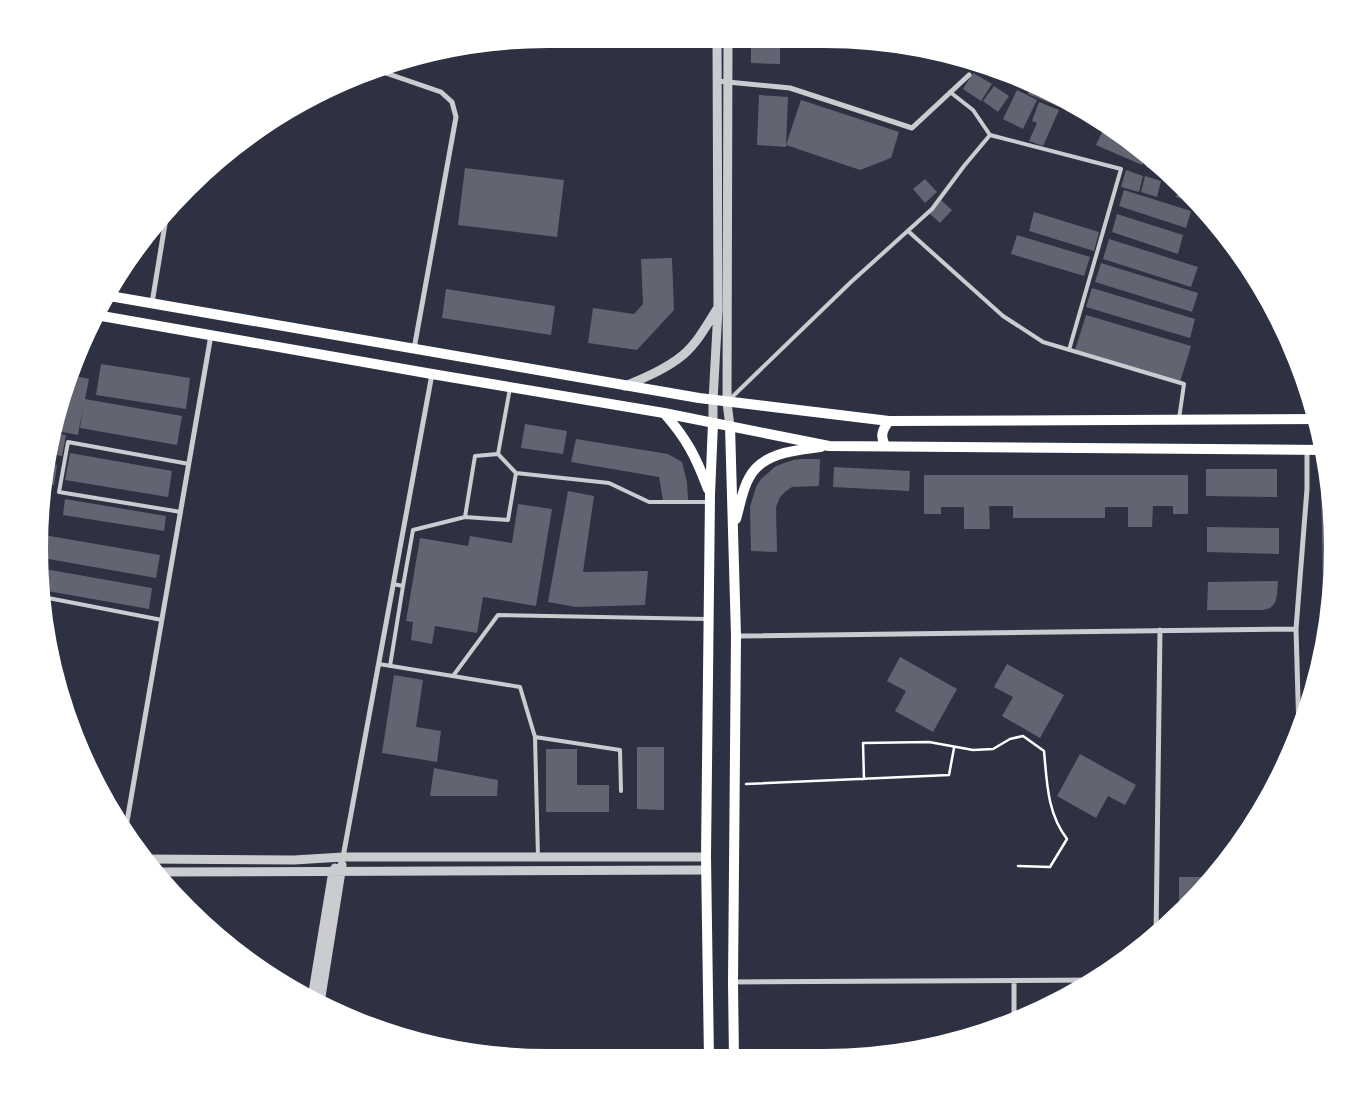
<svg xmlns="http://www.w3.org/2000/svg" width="1372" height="1097" font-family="Ubuntu,sans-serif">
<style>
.building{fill:#626471}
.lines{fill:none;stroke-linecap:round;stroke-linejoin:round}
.path{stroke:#fff;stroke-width:2.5}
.service{stroke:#caccd0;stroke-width:4}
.minor{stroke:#caccd0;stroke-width:5}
.tertiary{stroke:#caccd0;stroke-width:9}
.secondary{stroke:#fff;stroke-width:10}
.rim{fill:none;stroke:#fff;stroke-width:6}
</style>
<rect width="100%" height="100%" fill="#2d3142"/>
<path class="building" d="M751,37H780V64L751,63Z
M973,73L992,84L981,101L963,89Z
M1032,83L1064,98L1060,107L1028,94Z
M994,86L1009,96L998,112L983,101Z
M1017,90L1037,100L1023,129L1003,119Z
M759,95L788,97L786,147L757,145Z
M1067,99L1079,105L1098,118L1097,121L1064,105Z
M801,100L899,132L891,158L860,170L786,145Z
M1039,102L1059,110L1043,146L1029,141L1037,123L1032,121Z
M1104,128L1126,138L1147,153L1142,165L1096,145Z
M1150,155L1166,168L1165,172L1146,167Z
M465,168L564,180L557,237L458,225Z
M1126,170L1143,176L1139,192L1121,187Z
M1145,176L1161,181L1157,197L1141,192Z
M925,179L937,192L925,203L913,189Z
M1181,183L1196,198L1194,203L1176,197Z
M1124,190L1191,211L1186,228L1119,206Z
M941,200L952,210L940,223L929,213Z
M1034,212L1099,232L1094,251L1029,231Z
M1117,214L1183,235L1178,254L1112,232Z
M1017,235L1090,257L1084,276L1011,254Z
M1109,239L1198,267L1191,287L1103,259Z
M672,258L674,310L637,350L588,343L593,308L634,314L643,304L641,259Z
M1101,263L1198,293L1192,312L1095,282Z
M1092,288L1195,319L1190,338L1086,307Z
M446,289L555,306L551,335L442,318Z
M1086,315L1191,346L1180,382L1075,350Z
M101,364L190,378L186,409L96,395Z
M71,375L89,379L85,399L182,416L177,445L80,428L83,407L78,435L52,430L54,416Z
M525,424L567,431L563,454L521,448Z
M51,433L66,435L62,456L49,454Z
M576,439L668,454L682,462L687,482L688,500H663L659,477L571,462Z
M70,453L172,471L168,497L65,480Z
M801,459H820L819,486L792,487L786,491L780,497L776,507L777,552L751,551L750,507L756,487L761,479L776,466L793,460Z
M47,463L57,465L54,485L45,483Z
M834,467L910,471L909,491L833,487Z
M1206,469H1277V497L1206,496Z
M924,475H1188V514H1173V506H1153L1152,527H1128V507H1105V518H1013V506H989L990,529H964V507H941V514H924Z
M1321,482H1331L1335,582L1333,592H1323Z
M568,491L594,496L583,572L648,571L645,605L576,607L548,602Z
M65,499L166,516L164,531L63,515Z
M518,504L552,509L536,606L483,597L477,633L435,626L432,644L411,640L413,622L406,621L420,538L468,546L470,536L512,543Z
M1207,527L1279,528V554L1207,552Z
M38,534L160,555L156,578L37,557L36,548Z
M39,568L152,588L149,609L42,590Z
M1278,581L1277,595L1275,603L1270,608L1263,610H1207L1208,582Z
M900,657L957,689L933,732L895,711L906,691L887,681Z
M1007,664L1064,695L1040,738L1002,716L1013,697L994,687Z
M394,675L423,680L416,727L441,731L437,762L382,753Z
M637,747H664V810L637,809Z
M546,749H577V785H609V812H546Z
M1080,754L1136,785L1125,805L1108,796L1096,818L1057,796Z
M434,768L498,780L497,796H430Z
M1179,877H1214L1179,914Z
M649,1055H678V1060H649Z"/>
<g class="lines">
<path class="path" d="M864,779L863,743L929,742L973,750L993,749L1010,739L1023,736L1044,751C1047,782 1047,813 1067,839L1050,867L1018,866
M746,784L949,775L954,748"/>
<path class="service" d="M990,135L1121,169L1069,350
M908,231L1003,316L1043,342L1184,384L1179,419
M730,399L851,282L932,209L964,166L990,135L973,110L950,92
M498,454L510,388
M516,473L609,483L649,502H708
M181,512L59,492L68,442L189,464
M393,584L403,586L413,530L465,517L508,520L516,473L498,454L475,456L465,517
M43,597L162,620
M379,664L520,687L535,737L538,857
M390,666L403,586
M453,676L498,615L707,619
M535,737L620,750L621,791"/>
<path class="minor" d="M377,70L441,92L452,102L456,117L414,349
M717,81L790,88L912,128L969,75
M152,303L167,212
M736,636L1296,629
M1299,733L1296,629L1307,489V451
M125,833L211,335
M343,857L432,374
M1156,937L1160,630
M733,982L1096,980
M1014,1019V981"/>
<path class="tertiary" d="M728,37L727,403L730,426
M625,386C644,378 666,369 683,355C697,343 707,325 717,309
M713,423V401L718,309L717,37
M144,859L294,860L343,857H706
M153,872L706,870
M312,998L333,871L335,868
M320,1003L342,865"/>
<path class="secondary" d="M104,295L699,398L889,421L1317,419
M96,315L432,374L664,413L829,446L1324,450
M664,413C687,439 696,457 708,489
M730,426L736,636L733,982L734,1060
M885,446C880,436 882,430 889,421
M736,519C740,506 742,490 749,478C762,452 797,450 821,447
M709,1060L706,857L710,495L713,423"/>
</g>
<path d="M0 0H1372V1097H0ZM548 45H824A503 503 0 0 1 1327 548V549A503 503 0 0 1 824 1052H548A503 503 0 0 1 45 549V548A503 503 0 0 1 548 45Z" fill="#fff" fill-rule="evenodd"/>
<path class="rim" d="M548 45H824A503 503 0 0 1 1327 548V549A503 503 0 0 1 824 1052H548A503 503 0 0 1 45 549V548A503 503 0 0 1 548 45Z"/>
</svg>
